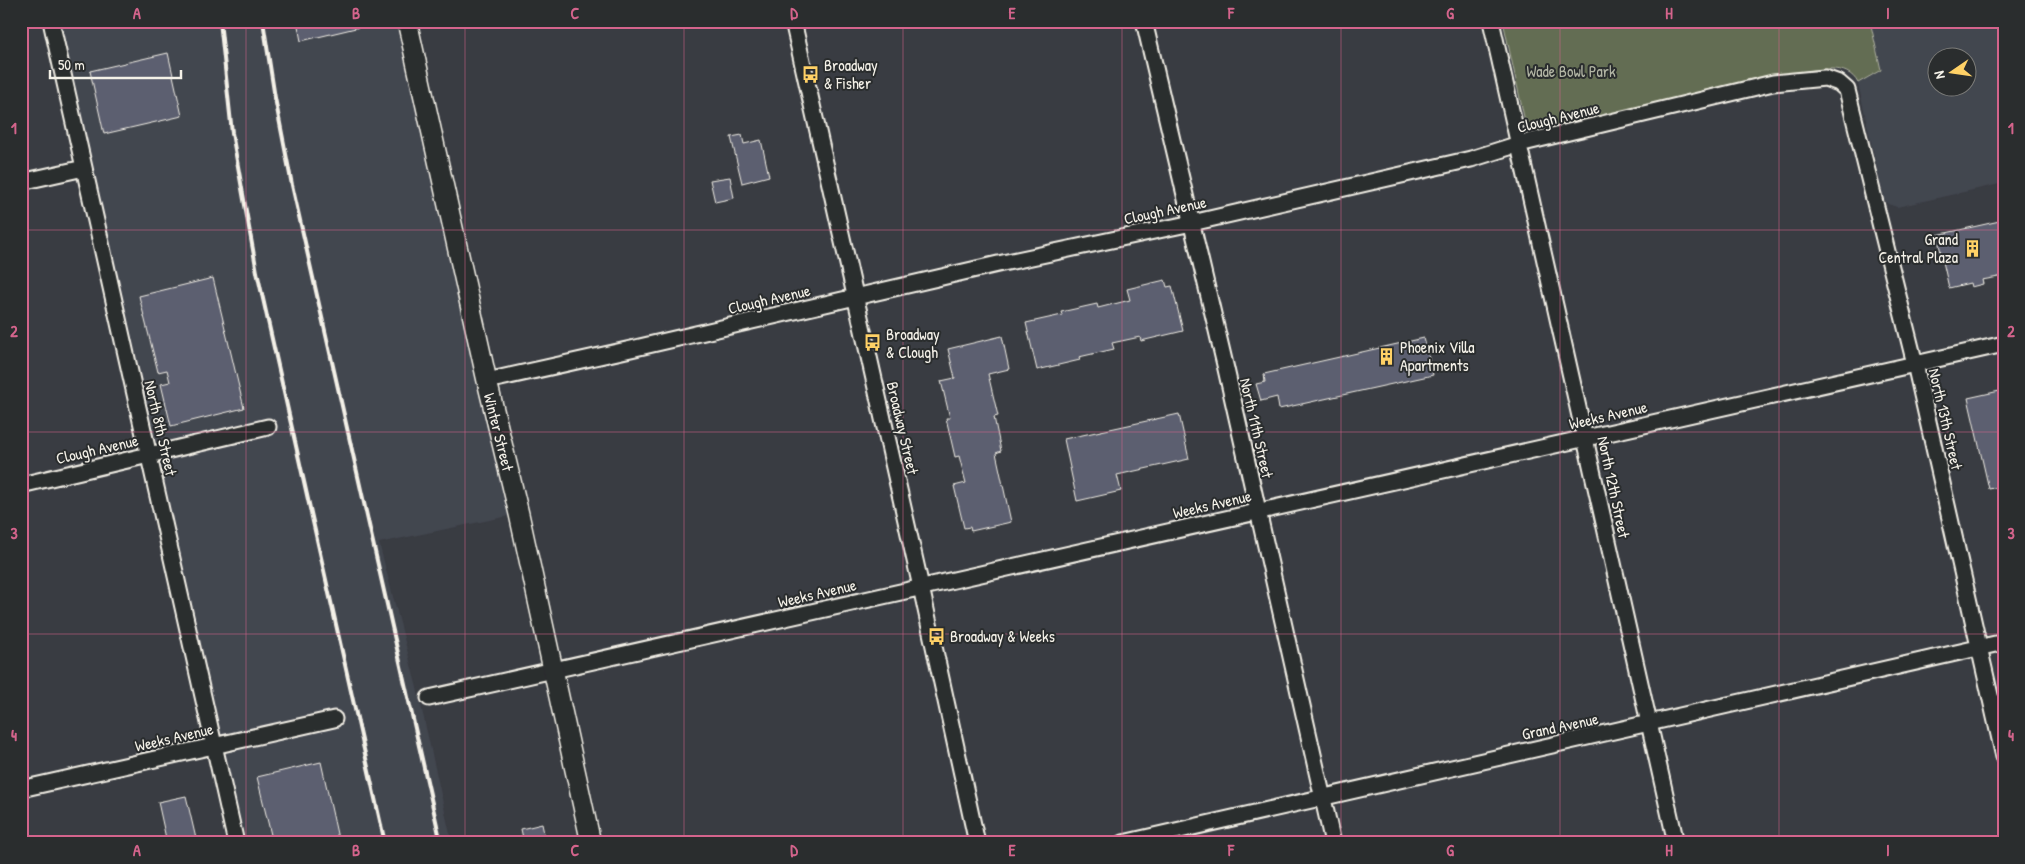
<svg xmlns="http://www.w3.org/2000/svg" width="2025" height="864" font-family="'Patrick Hand',sans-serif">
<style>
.built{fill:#434650;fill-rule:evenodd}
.green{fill:#646d53;stroke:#acaf9e}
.building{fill:#5b5e6f;stroke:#f4f1e8}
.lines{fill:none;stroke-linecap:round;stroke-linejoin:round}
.minor-casing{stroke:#f4f1e8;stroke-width:19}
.tertiary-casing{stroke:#f4f1e8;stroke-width:22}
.minor{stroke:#2a2d2e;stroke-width:15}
.tertiary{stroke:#2a2d2e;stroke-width:19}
.rail{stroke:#f4f1e8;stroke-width:4}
.grid{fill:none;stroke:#d4648c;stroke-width:1;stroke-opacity:0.55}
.labels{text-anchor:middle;stroke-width:4;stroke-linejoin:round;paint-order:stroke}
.poi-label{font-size:16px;fill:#f4f1e8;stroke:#2a2d2e;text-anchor:start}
.park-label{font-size:16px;fill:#b3b6a5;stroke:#2a2d2e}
.street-label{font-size:16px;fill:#f4f1e8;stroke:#2a2d2e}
.neatline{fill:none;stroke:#d4648c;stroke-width:2}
.grid-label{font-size:16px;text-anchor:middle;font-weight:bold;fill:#d4648c}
</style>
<rect width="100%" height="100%" fill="#393c42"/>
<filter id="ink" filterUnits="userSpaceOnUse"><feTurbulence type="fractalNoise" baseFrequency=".02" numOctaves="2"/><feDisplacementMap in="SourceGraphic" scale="10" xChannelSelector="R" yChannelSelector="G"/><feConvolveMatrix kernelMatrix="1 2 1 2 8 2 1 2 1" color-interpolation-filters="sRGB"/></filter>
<g filter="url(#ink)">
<path class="built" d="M51,21H407L519,514L379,543L417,688L452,843H236Z
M1870,21H2004V183L1897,207L1888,204L1884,200L1858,83L1881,70ZM1938,58H1968V88H1938Z"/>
<path class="green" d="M1503,21H1870L1881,70L1858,83C1847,62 1819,70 1800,72L1544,128C1534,128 1528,127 1524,117Z"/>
<path class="building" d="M297,21H381V22L301,41Z
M168,53L182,116L104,134L90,71Z
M742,135L744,144L761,140L769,176L742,183L731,137Z
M730,177L734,198L715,202L710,180Z
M2004,220V276L1982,280L1983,284L1971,287L1970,283L1949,288L1937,235Z
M213,278L244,408L171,426L161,384L170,382L167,370L158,372L139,296Z
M1165,280L1167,287L1172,286L1183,331L1141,341L1140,337L1112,343L1114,349L1079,357L1080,360L1037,370L1026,323L1062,315L1061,312L1097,304L1098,308L1130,300L1127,289Z
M1002,336L1009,369L988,374L998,416L994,417L1001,451L996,453L1011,522L971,531L970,527L964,528L954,486L966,483L959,456L955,457L946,418H950L941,381L955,378L948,349Z
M1424,338L1433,375L1279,409L1277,397L1261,401L1256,384L1265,382L1264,374Z
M2004,390V486L1989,489L1968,398Z
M1179,414L1189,459L1117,475L1121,491L1077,501L1064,439Z
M321,762L339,843H273L257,777Z
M186,796L197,843H167L158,802Z
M542,824L546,843H524L521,829Z"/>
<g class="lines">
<defs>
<path id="minor" d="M51,21L236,843
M793,21L921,587L977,843
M1144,21L1226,369L1333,843
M1491,21L1676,843
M21,182L84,168
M487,381L631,349L998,264L1192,223L1471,159L1519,144L1773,83L1825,78L1839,83L1847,90L1915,364L2004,757
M21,485L268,427
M429,698L2004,344
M21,789L334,719
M1123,843L2004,642"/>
<path id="tertiary" d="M407,21L487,381L519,514L591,843"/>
</defs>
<use href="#minor" class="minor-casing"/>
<use href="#tertiary" class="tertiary-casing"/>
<use href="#minor" class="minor"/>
<use href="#tertiary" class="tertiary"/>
<path class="rail" d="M220,21L232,133L257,272L385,843
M263,21L275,98L292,185L441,843"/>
</g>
</g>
<path class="grid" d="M246,21V843M465,21V843M684,21V843M903,21V843M1122,21V843M1341,21V843M1560,21V843M1779,21V843M21,230H2004M21,432H2004M21,634H2004"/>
<defs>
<symbol id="bus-bare" viewBox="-9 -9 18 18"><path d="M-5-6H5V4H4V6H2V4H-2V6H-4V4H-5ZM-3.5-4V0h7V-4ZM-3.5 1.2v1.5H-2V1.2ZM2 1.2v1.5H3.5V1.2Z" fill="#ffd166" stroke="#2a2d2e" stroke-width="2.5" paint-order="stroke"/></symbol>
<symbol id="building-bare" viewBox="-9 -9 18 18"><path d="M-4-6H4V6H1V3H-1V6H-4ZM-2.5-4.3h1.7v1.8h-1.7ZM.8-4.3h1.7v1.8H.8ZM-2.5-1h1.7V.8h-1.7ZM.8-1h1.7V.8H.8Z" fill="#ffd166" stroke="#2a2d2e" stroke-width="2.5" paint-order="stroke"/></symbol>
</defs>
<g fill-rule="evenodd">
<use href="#bus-bare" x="798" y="62" width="25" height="25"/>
<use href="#building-bare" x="1960" y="236" width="25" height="25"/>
<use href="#bus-bare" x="860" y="330" width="25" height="25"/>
<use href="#building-bare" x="1374" y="344" width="25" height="25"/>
<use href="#bus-bare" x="924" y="624" width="25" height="25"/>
</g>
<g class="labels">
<g class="poi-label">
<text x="824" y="71">Broadway<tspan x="824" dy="18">&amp; Fisher</tspan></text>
<text x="1958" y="245" text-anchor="end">Grand<tspan x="1958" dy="18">Central Plaza</tspan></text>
<text x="886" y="340">Broadway<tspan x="886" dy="18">&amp; Clough</tspan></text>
<text x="1400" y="353">Phoenix Villa<tspan x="1400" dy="18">Apartments</tspan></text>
<text x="950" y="642">Broadway &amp; Weeks</text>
</g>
<g class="park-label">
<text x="1571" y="77">Wade Bowl Park</text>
</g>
<g class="street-label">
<text transform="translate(1558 117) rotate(-14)" y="6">Clough Avenue</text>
<text transform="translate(1165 210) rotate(-12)" y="6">Clough Avenue</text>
<text transform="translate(769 299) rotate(-13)" y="6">Clough Avenue</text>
<text transform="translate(1608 415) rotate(-13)" y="6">Weeks Avenue</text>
<text transform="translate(1946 419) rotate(77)" y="6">North 13th Street</text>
<text transform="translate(161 428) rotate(77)" y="6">North 8th Street</text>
<text transform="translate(903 428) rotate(77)" y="6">Broadway Street</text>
<text transform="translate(1257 428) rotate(77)" y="6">North 11th Street</text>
<text transform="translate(499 432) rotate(76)" y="6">Winter Street</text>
<text transform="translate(97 449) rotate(-13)" y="6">Clough Avenue</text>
<text transform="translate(1614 487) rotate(78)" y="6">North 12th Street</text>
<text transform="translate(1212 504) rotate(-13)" y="6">Weeks Avenue</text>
<text transform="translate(817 593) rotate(-13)" y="6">Weeks Avenue</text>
<text transform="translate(1560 726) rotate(-12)" y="6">Grand Avenue</text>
<text transform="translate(174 737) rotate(-13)" y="6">Weeks Avenue</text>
</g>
</g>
<rect width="2025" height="864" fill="none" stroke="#2a2d2e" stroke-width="55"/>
<g transform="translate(1952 72) rotate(257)"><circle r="24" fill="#2a2d2e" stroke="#7b7b78"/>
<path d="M0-4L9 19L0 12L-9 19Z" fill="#ffd166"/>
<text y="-8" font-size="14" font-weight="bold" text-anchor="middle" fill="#f4f1e8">N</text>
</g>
<path d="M50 70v8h131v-8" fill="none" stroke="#f4f1e8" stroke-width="2.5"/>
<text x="58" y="70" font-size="15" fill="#f4f1e8" stroke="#2a2d2e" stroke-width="4" paint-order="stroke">50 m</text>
<rect x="28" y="28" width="1970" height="808" class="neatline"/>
<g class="grid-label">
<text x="137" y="19">A</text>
<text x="356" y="19">B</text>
<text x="575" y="19">C</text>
<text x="794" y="19">D</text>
<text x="1012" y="19">E</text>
<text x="1231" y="19">F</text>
<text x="1450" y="19">G</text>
<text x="1669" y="19">H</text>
<text x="1888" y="19">I</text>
<text x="14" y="134">1</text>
<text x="2011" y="134">1</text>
<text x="14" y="337">2</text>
<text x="2011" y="337">2</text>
<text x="14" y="539">3</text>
<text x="2011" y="539">3</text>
<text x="14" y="741">4</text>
<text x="2011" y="741">4</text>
<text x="137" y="856">A</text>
<text x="356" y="856">B</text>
<text x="575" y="856">C</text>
<text x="794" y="856">D</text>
<text x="1012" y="856">E</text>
<text x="1231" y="856">F</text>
<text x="1450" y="856">G</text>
<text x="1669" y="856">H</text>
<text x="1888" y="856">I</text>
</g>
</svg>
